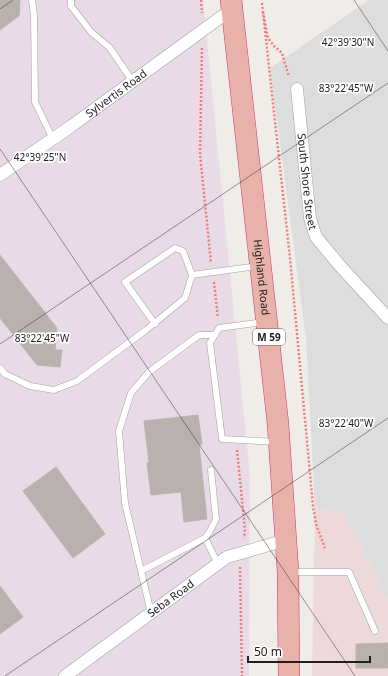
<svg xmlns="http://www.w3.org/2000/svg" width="388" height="676" font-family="'Noto Sans',sans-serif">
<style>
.residential{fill:#dedddd}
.commercial{fill:#eed9da}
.industrial{fill:#e8dae6}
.building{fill:#b9b1ad;stroke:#c0b3ab}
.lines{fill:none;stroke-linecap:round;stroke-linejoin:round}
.service-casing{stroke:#a1a1a1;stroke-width:7}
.minor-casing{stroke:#a1a1a1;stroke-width:13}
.trunk-casing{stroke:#c93976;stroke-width:22}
.path{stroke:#ec7f7d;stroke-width:2.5;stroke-dasharray:2 2;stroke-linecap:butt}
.service{stroke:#fff;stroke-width:6}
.minor{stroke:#fff;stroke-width:12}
.trunk{stroke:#e8b2aa;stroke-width:21}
.ticks{fill:none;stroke:#202020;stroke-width:1;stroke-opacity:0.45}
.labels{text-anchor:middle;stroke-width:3.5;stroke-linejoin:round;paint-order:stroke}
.shield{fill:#fff;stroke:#636363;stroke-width:1}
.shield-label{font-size:10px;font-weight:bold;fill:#202020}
.street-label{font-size:11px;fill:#202020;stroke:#fff}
.ticks-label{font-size:10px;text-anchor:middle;fill:#202020;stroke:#fff;stroke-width:3.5;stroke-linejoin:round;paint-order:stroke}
</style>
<rect width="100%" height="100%" fill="#f0ece8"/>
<path class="residential" d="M369,0H388V600L344,514L315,508L306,338L270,68Z"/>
<path class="commercial" d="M315,508L344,514L388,600V676H312Z"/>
<path class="industrial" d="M0,0H203L250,477L249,676H0Z"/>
<path class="building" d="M0,0H20L19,16L0,30Z
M0,255L57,328L55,350H62L60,367L37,365L0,318Z
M198,415L202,444L199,445L207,519L184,522L181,492L151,495L147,463H149L144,421Z
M56,467L105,534L73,558L23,491Z
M0,586L23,617L0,634Z
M388,643V668H356V644Z"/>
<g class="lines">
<defs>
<path id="service" d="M32,0L34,15L35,102L53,139
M71,0V6L91,32L110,48L133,82
M264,322L219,328L210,343L222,439L277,442
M155,324L125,282L175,248L183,251L192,275
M0,368L5,374L30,386L54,390L77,381L146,330L185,298L192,275L258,266
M205,538L218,564
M141,571L205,538L210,531L216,519L211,470
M292,572H349L375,631
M151,613L125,503L119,431L131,393L149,372L199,335H215"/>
<g id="minor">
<path id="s1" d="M297,89L310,218L316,237L341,267L388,318"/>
<path id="s2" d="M0,175L70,127L232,9"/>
<path id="s3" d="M65,676L227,557L286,540"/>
</g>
<g id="trunk">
<path id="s4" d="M231,0L278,424L288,572L289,676"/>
</g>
</defs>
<use href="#service" class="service-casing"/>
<use href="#minor" class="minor-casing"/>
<use href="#trunk" class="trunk-casing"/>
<path class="path" d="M201,0L202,13
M262,3L290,258L313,506L316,524L325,548
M263,12L268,38L274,46L282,53L289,77
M202,48L200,154L211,263
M214,282L218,318
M237,450L245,530L244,538
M240,567L242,676"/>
<use href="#service" class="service"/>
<use href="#minor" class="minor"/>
<use href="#trunk" class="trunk"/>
</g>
<path class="ticks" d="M354,0L388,51M0,9L13,0M0,149L355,676M0,344L388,83M5,676L388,418"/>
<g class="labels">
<rect class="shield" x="253" y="329" width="32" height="16" rx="3"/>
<g class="shield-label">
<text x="269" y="341">M 59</text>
</g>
<g class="street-label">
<text dy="4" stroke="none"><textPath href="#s2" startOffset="142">Sylvertis Road</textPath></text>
<text dy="4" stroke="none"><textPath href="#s1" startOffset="93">South Shore Street</textPath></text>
<text dy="4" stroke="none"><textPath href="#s4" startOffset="279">Highland Road</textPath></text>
<text dy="4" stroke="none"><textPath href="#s3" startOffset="131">Seba Road</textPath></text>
</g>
</g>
<g class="ticks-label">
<text x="348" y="46">42°39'30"N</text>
<text x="346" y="92">83°22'45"W</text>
<text x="40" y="161">42°39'25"N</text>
<text x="42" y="342">83°22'45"W</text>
<text x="346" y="427">83°22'40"W</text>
</g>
<path d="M248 656v6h122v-6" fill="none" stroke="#202020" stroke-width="2"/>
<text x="254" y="656" font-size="12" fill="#202020" stroke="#ffffff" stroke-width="3" paint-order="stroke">50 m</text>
</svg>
